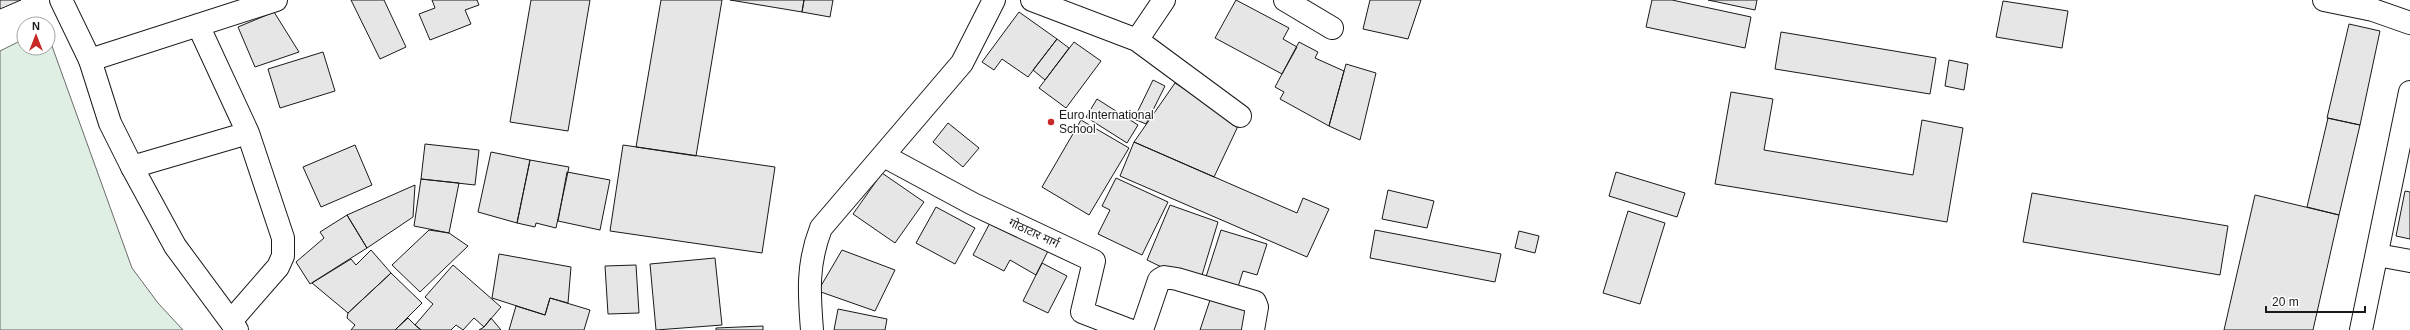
<svg xmlns="http://www.w3.org/2000/svg" width="2410" height="330" font-family="Helvetica,'Noto Sans Devanagari',sans-serif">
<style>
.green{fill:#e0efe3;stroke:#6a6a6a}
.building{fill:#e6e6e6;stroke:#1a1a1a}
.lines{fill:none;stroke-linecap:round;stroke-linejoin:round}
.street-casing{stroke:#1a1a1a;stroke-width:24}
.secondary-casing{stroke:#1a1a1a;stroke-width:24}
.street{stroke:#fff;stroke-width:22}
.secondary{stroke:#fff;stroke-width:22}
.poi-dot{fill:#c62828;stroke:#fff;stroke-width:1.5}
.labels{text-anchor:middle;stroke-width:3;stroke-linejoin:round;paint-order:stroke}
.poi-label{font-size:12px;fill:#1a1a1a;stroke:#fff;text-anchor:start}
.street-label{font-size:12px;fill:#1a1a1a;stroke:#fff}
</style>
<rect width="100%" height="100%" fill="#fff"/>
<path class="green" d="M48,35L132,268L158,303L183,330H0V51L24,39V48H48Z"/>
<path class="building" d="M0,0H21L0,9Z
M351,0H384L406,47L380,59Z
M432,0H477L479,5L465,10L471,24L430,40L419,14L435,8Z
M531,0H590L568,131L510,122Z
M661,0H722L696,156L636,147Z
M730,0H804L802,12Z
M804,0H833L830,17L802,12Z
M1236,0L1289,28L1283,39L1297,47L1282,74L1215,38Z
M1370,0H1421L1408,39L1363,29Z
M1652,0H1672L1751,17L1745,48L1646,27Z
M1708,0H1757L1755,10Z
M2003,1L2068,11L2062,48L1996,37Z
M274,12L299,52L255,67L238,27Z
M1019,12L1057,39L1028,77L1002,59L994,70L982,62Z
M2349,24L2380,31L2360,125L2327,118Z
M1781,32L1936,58L1930,94L1775,69Z
M1057,39L1069,48L1045,80L1033,70Z
M1074,42L1101,61L1066,108L1039,88Z
M1299,42L1318,52L1315,58L1344,71L1329,126L1280,99L1284,92L1275,87Z
M323,52L335,91L280,108L268,69Z
M1949,60L1968,64L1964,90L1945,86Z
M1346,64L1376,73L1360,140L1329,126Z
M1153,80L1165,86L1146,124L1134,119Z
M1175,83L1239,124L1214,177L1134,142Z
M1731,92L1773,99L1764,150L1913,175L1922,120L1963,128L1947,222L1715,184Z
M1097,99L1138,125L1127,143L1086,117Z
M2328,118L2360,125L2339,215L2307,207Z
M1081,120L1129,148L1089,215L1042,187Z
M948,123L979,148L963,167L933,142Z
M1134,142L1297,213L1303,198L1329,209L1307,257L1120,176Z
M425,144L479,150L475,185L421,179Z
M355,145L372,185L321,207L303,167Z
M623,145L775,167L762,253L610,231Z
M491,152L530,160L517,223L478,212Z
M530,160L569,167L556,228L536,223L535,227L517,223Z
M567,172L610,180L600,230L558,221Z
M1616,172L1685,193L1677,217L1609,196Z
M882,173L924,202L895,243L853,214Z
M1116,178L1168,202L1142,255L1098,234L1110,210L1102,206Z
M421,179L459,183L449,233L414,226Z
M415,185L413,217L367,248L347,215Z
M1388,190L1434,201L1427,228L1382,219Z
M2405,191L2410,192V239L2396,236Z
M2032,193L2228,226L2220,275L2023,242Z
M2255,195L2339,215L2313,330H2224Z
M1170,205L1218,222L1199,285L1147,260Z
M936,207L975,228L955,264L916,243Z
M1628,211L1665,223L1640,304L1603,293Z
M347,215L367,248L310,284L296,262L324,238L320,232Z
M992,219L1049,249L1036,275L1010,260L1004,271L973,255Z
M429,230L449,233L468,246L420,292L392,265Z
M1221,230L1267,244L1257,275L1243,271L1237,290L1205,280Z
M1375,230L1501,254L1495,282L1370,258Z
M1519,231L1539,236L1535,253L1515,248Z
M371,250L391,273L348,313L312,283L351,259L356,265Z
M842,250L895,270L875,311L818,291Z
M499,254L571,267L568,303L550,298L545,315L492,298Z
M715,258L722,325L656,330L650,264Z
M1042,263L1067,276L1048,313L1023,301Z
M453,265L501,307L484,327L474,318L463,330L456,325L451,330H421L415,325L433,304L425,297Z
M636,265L639,313L608,314L605,266Z
M391,273L422,303L395,330H351L355,325L347,318L348,313Z
M1213,291L1254,304L1246,330H1200Z
M550,298L590,310L584,330H509L516,306L545,315Z
M838,309L887,319L885,330H834Z
M408,318L415,325L421,330H395Z
M491,318L501,330H479L484,327Z
M763,326V330H716V328Z"/>
<g class="lines">
<defs>
<path id="street" d="M1032,0L1137,40L1164,0
M1285,0L1332,28
M2324,0L2373,10L2410,23
M198,25L248,133
M1137,40L1240,116
M90,60L276,0
M884,156L973,204L1094,261L1082,312L1129,330
M132,167L248,133L283,238V256L278,267L231,321
M2377,255L2410,261
M1142,330L1159,280L1164,277L1177,279L1255,302L1257,307L1253,330"/>
<path id="secondary" d="M61,0L90,60L110,123L132,167L175,246L237,330
M812,330C809,293 807,264 821,228L962,63L994,0
M2361,330L2410,92"/>
</defs>
<use href="#street" class="street-casing"/>
<use href="#secondary" class="secondary-casing"/>
<use href="#street" class="street"/>
<use href="#secondary" class="secondary"/>
</g>
<circle class="poi-dot" cx="1051" cy="122" r="4"/>
<g class="labels">
<g class="poi-label">
<text x="1059" y="119">Euro International<tspan x="1059" dy="14">School</tspan></text>
</g>
<g class="street-label">
<text transform="translate(1034 233) rotate(25)" y="4">गोठाटार मार्ग</text>
</g>
</g>
<g transform="translate(36 36)"><circle r="19" fill="#ffffff" stroke="#a3a3a3"/>
<path d="M0-3L7 15L0 10L-7 15Z" fill="#c62828"/>
<text y="-6" font-size="11" font-weight="bold" text-anchor="middle" fill="#1a1a1a">N</text>
</g>
<path d="M2266 306v6h99v-6" fill="none" stroke="#1a1a1a" stroke-width="2"/>
<text x="2272" y="306" font-size="12" fill="#1a1a1a" stroke="#ffffff" stroke-width="3" paint-order="stroke">20 m</text>
</svg>
